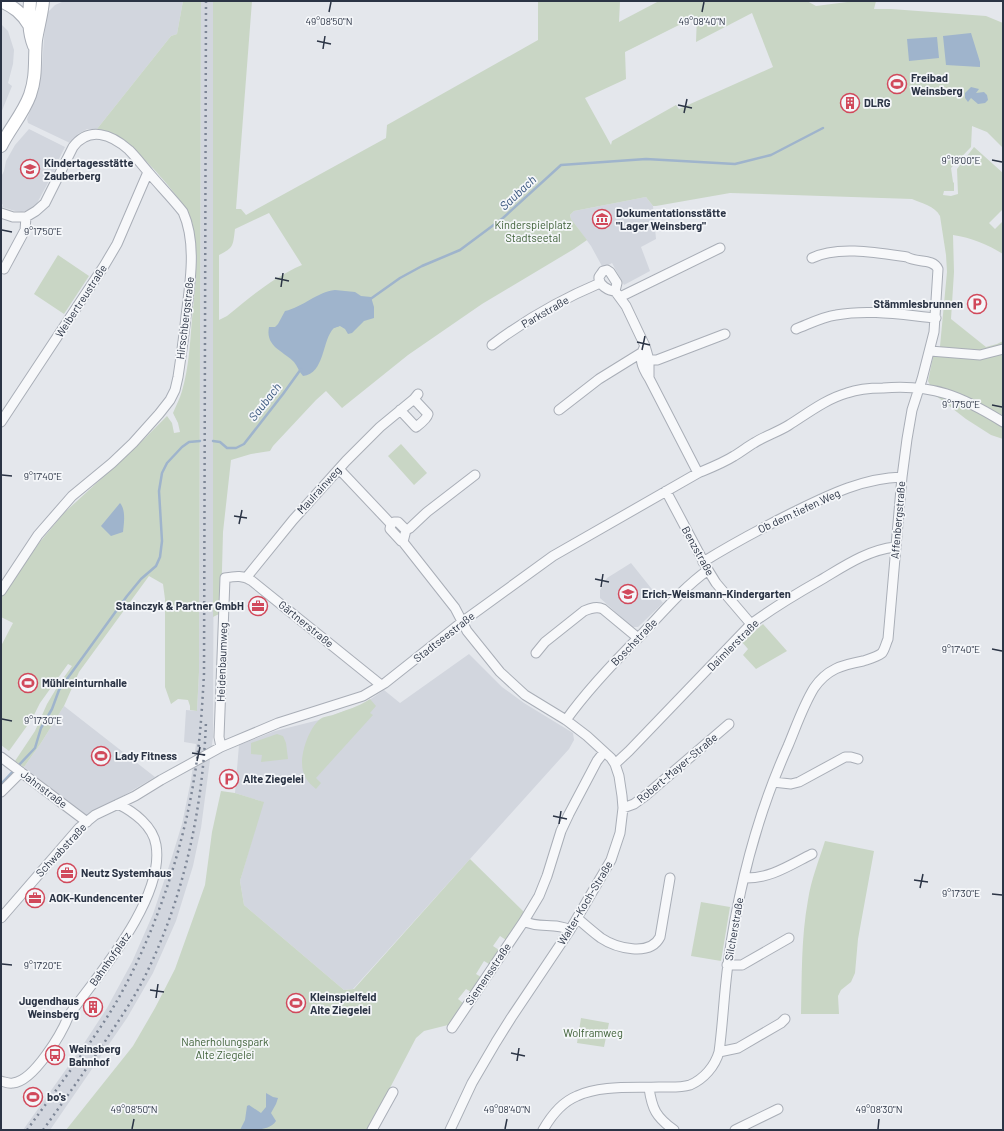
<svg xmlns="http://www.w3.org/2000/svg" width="1004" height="1131" font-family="Barlow,sans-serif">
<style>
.built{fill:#d2d6de}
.green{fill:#c9d6c5;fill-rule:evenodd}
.water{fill:#9fb4cc}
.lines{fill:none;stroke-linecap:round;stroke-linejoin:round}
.stream{stroke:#9fb4cc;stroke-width:2.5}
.street-casing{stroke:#a9aeb7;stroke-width:11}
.secondary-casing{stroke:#a9aeb7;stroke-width:14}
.street{stroke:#f7f8fa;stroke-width:9}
.secondary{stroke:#fff;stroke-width:12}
.rail{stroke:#7d8696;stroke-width:2.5;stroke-dasharray:2 4;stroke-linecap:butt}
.ticks{fill:none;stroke:#2b3445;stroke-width:1.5}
.labels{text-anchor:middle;stroke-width:3.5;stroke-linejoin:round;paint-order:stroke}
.poi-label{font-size:11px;font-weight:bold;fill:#2b3445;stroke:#f4f6f9;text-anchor:start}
.park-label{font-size:11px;fill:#3f6138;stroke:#f4f6f9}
.street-label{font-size:11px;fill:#2b3445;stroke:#f4f6f9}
.water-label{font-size:12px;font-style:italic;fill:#34527a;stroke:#f4f6f9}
.ticks-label{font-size:10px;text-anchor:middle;fill:#2b3445;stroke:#f4f6f9;stroke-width:3.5;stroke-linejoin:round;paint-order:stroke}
</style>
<rect width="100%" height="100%" fill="#e4e7ec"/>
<path class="built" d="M87,1H183L177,34L171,36L97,129H87L78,134L70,143L28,123L27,119L38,91L42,67L45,25L48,12L55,5L62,2Z
M201,1H213L214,462L213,737L201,828L193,866L176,921L153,973L127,1018L50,1130H23L79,1051L107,1008L132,962L153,914L171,860L182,824L191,780L196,744L184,742L186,710L197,711L199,672Z
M1,24L8,31L14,50L13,64L8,83L12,86L1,113Z
M29,129L65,147L56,165L57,166L36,205L31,209L22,212L15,211L2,207L3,205L1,203V177L4,171L6,161L15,145Z
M646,197L653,206L656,239L641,247L650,271L624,285L612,263L603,268L591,246L571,219L570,215L574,211Z
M631,563L663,603L638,627H632L600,598V590L607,578Z
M469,654L502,687L524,703L573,733L574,740L569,749L353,989L344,990L244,905L240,881L263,802L235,793L239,745L275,731L319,720L362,705L384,690L400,703Z
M64,706L155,777L87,817L24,767L41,743Z"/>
<path class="green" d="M183,1H201L199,672L197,711L190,710V706L188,700L178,699L171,704L165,687V599L163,584L149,576L79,672L64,706L41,743L24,767L15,761L35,731L47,704L59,684L72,666L68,664L40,703L32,719L9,751L1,745V646L13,623L1,617V596L19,569H21L39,543L64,513L139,444L167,416L172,423L174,433L180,432L178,423L173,413C176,406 180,398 182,391C189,367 190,343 192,319C195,288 200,253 192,222C187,202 136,147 117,136C112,133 104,132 97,129L171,36L177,34Z
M213,1H252L236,209H241L246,215L386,138L387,125L538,40V1H620L619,22L659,1H807L816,6L855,1H876L874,9H891L986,16L1003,23V148L987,132L972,126L971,147L951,168L953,182L954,183V191H944L943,195L951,196L958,194L957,169L974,147L1003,173V209L989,223L995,229L1003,221V254C987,244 972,238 953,235L954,272L951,319L986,347L997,344L1003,341V439L991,435L966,419L935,395L928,381L933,357H939L947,272L946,255L940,216C935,206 921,203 912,199L730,193L656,206H653L646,197L574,211L570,215L571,219L587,240L574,249L482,304L408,355L342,408L326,391L316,400L273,446L270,451L251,454L231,460L223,532L221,607L219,614L213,617ZM752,13L773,67L679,109L676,105L612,141L611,145L585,98L626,79L625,52L697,16L696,42ZM269,213L302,265C272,278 252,296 227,316L219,320V255C234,248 233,245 235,229Z
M58,255L89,276L64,314L34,294Z
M401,444L427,473L414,485L388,456Z
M763,624L787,651L756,669L743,655L748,649L742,642Z
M370,699L376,706L370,713L373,715L316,778L321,783L316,789C310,784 305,779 303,771C299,757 308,730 319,720C322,717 329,716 333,715C346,710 358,707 370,699Z
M277,734L283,736L286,743L288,759L261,762L262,755L251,754V743Z
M221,791L235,793L264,802L240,881L244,905L344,990L354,989L470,859L524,912L506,940L500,936L493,946L499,950L489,964L484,961L476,974L481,977L471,992L466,989L458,999L463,1003L448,1025L424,1031L416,1038L368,1130H66L133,1046L155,1008L175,969L205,885L212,832Z
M825,841L874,851L858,939L855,973L851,982L841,990L838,996L839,1014H801C802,976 801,938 808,900C811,880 819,860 825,841Z
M701,902L730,907L721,961L691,956Z
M581,1018L609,1023L604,1047L577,1043Z"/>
<path class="water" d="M971,33L980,62V67L946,65L943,36Z
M937,37L939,58L909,61L907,39Z
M971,87L979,89L976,93L984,92L987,95L988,100L985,103L978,104L971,98L968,102L965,98V93Z
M335,290L355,292L361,296L371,297L374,307V318L364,321L352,333L348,334L345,329L340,326C340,326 335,328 334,328C322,339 325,374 303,376C299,372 298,367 294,362C284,351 265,347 269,327H275L278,324L285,311C303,307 317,292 335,290Z
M120,503C126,510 124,523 123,532L111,536L101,526Z
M266,1093L273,1097L278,1098L276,1104L271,1113L276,1121C270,1131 252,1130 240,1130L245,1120L247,1106L249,1105L261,1113L266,1107Z"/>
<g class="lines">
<path class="stream" d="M369,300L400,278L422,266L460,250L503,218L561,165L646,159L735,164L771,155L823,128
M213,441L220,442L227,448H236L244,444L283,394L301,369
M1,784L35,748L41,728L52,709L59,690L127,596L141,579L156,566L160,557L162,541L159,491L162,473L167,463L182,447L189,442L200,441"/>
<defs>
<path id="street" d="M1,213L13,217H26L36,211L45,203L73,147C89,126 111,134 129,150C136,157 142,165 149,173C160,186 172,198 183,212C197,243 190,284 186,316C184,336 181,357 178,377L175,390L170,400L159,414L133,443L112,463L72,496L38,535L1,591
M4,269L25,230L26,217
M607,270L610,272L617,283L615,291C609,291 598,285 599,277C600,275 602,273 603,271Z
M615,291L626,306L645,346
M620,297L720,248
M796,329C809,324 822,317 836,315C869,309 903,315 936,318
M492,345C525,320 562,299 600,283
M645,346L649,360V378C642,367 638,358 645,346Z
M930,351L980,355L1003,349
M649,360H657L725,334
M649,378L698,473
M400,410L414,425L416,427C420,424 427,419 428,414L414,399
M559,410L599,379L641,353
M1,422L104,266L117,244L148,172
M339,469L391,524
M666,491L708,570L716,583L751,624
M394,522H398L406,530L403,542L401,541L390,529L391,524Z
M406,530L410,528L427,512L475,475
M403,542L455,608L467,631L500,672L525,695L566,720L587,736L611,758L615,764L619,776L622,796L623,808L620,833L611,860L570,930L511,1018L496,1042L472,1083L450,1130
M703,562C732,544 762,528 792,513C827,496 862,478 902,477
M246,578L293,520L346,461L380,427L414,399L418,394
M536,653L545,642L584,611C591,608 597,606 603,609L638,638
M566,720C588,689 615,661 642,634C663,612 683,588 708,570
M221,747L219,737L225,578C236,576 243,575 252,581L381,685
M1,757L87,822
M615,764L629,751L751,624C773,608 796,594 819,581C843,567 867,550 895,547
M773,782L791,784L799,782L845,757H851L858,759
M1,792L21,772
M623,808L634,804L645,796L729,724
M744,878C770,879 790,865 812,854
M1,918L79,828L95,815L135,796L161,780L221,747L278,723L363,696L385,683L462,622L553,556L698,473C710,468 723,463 734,456C741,452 747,447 754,443C765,436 778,432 789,425C808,413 826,399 847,393C858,389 872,388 883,388C933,384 961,396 1003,422
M577,918C585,925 593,932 601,938C616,948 650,957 660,937L670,878
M524,921C537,929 556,922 570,930
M727,965H742L789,938
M452,1028L524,921L539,896L547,876L561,831L569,814L597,761L604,752
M719,1052L738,1048L781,1023L785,1019
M1,1081C5,1082 9,1084 13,1083C34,1081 62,1033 69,1015C99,974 165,898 156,845C153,826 134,812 118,804
M649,1088C652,1109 656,1117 674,1130
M372,1130L393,1092
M543,1130C551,1116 562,1102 577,1096C600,1085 633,1088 659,1087C669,1087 680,1088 690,1085C704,1079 715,1066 719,1052C723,1023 724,993 728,964C738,889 757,815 788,746C796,727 803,706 814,688C827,669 842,665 863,661C869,659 877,657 882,653C885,649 886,643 888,639L902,477L907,439L912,410L922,379L934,332L938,269C933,258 916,263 907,257C880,253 837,245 812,258
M735,1130L778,1109"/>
<path id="secondary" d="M1,1C14,7 22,13 29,25
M30,1C29,17 28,31 34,46
M1,146C10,128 23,114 30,95C37,75 34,60 36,40C38,27 42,14 43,1"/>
</defs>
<use href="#street" class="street-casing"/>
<use href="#secondary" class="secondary-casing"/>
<use href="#street" class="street"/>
<use href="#secondary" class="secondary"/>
<path class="rail" d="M27,1130C55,1091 85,1052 111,1011C151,945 182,855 194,779C200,744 202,709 204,674L206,1
M43,1130C64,1101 84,1072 104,1043C119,1020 136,996 148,970C185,893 203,806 206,721"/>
</g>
<path class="ticks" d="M329,12L331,2M702,12L704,2M317,41L331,44M323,49L325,36M678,105L692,108M684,113L687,99M992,160L1002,162M2,230L12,232M275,278L289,281M281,287L283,273M637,342L650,345M642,350L645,336M992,405L1002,407M2,475L12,476M234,516L247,518M239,524L242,510M595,579L609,582M601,587L603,574M992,649L1002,651M2,719L12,721M192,753L205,755M197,761L200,747M553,816L567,819M559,824L561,811M914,880L928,882M920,888L923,874M992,894L1002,895M2,964L12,965M150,990L164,992M156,998L158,984M511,1053L525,1056M517,1061L519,1048M132,1129L134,1119M505,1129L507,1119M878,1129L879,1119"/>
<defs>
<symbol id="stadium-ring" viewBox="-11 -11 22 22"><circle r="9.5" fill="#f4f6f9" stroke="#d1495b" stroke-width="1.5"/><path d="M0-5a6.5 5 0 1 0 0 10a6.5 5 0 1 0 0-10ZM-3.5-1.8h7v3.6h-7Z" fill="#d1495b"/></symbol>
<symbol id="building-ring" viewBox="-11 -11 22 22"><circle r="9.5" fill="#f4f6f9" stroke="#d1495b" stroke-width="1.5"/><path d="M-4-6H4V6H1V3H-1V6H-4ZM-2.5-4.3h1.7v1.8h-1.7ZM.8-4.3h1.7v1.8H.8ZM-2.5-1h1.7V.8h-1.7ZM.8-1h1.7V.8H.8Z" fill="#d1495b"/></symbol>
<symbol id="school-ring" viewBox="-11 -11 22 22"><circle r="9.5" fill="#f4f6f9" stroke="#d1495b" stroke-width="1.5"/><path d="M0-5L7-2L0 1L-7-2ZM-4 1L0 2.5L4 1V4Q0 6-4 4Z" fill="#d1495b"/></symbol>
<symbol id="museum-ring" viewBox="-11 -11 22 22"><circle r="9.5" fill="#f4f6f9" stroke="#d1495b" stroke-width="1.5"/><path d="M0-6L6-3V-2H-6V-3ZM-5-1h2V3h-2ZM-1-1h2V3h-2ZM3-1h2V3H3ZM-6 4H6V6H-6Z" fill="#d1495b"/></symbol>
<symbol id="parking-ring" viewBox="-11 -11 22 22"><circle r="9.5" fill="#f4f6f9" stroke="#d1495b" stroke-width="1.5"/><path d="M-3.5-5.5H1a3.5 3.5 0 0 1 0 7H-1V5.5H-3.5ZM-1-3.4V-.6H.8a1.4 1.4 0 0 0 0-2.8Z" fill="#d1495b"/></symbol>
<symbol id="office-ring" viewBox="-11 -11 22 22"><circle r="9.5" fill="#f4f6f9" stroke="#d1495b" stroke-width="1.5"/><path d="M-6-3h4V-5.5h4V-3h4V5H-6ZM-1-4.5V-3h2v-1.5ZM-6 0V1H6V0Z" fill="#d1495b"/></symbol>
<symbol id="bus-ring" viewBox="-11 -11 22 22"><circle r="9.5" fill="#f4f6f9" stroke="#d1495b" stroke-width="1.5"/><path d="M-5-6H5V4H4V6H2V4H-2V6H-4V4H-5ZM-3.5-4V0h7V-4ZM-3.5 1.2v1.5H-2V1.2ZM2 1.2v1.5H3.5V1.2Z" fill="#d1495b"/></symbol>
</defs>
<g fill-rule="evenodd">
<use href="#stadium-ring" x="886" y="73" width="22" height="22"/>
<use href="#building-ring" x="839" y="92" width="22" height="22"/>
<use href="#school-ring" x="19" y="158" width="22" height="22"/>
<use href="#museum-ring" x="591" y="208" width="22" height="22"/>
<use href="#parking-ring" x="966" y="293" width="22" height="22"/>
<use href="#school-ring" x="617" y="583" width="22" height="22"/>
<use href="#office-ring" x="247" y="595" width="22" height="22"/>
<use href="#stadium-ring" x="17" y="672" width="22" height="22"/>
<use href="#stadium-ring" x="90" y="745" width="22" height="22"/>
<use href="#parking-ring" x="218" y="768" width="22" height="22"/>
<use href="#office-ring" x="56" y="862" width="22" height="22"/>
<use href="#office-ring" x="24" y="887" width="22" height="22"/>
<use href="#stadium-ring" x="285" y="992" width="22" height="22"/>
<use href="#building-ring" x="82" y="996" width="22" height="22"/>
<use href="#bus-ring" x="44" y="1044" width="22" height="22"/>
<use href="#stadium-ring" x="22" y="1086" width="22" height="22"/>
</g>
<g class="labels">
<g class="poi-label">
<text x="911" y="82">Freibad<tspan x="911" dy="13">Weinsberg</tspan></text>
<text x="864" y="107">DLRG</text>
<text x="44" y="167">Kindertagesstätte<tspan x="44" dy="13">Zauberberg</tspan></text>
<text x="616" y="217">Dokumentationsstätte<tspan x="616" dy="13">"Lager Weinsberg"</tspan></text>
<text x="963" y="308" text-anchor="end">Stämmlesbrunnen</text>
<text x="642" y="598">Erich-Weismann-Kindergarten</text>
<text x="244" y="610" text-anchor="end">Stainczyk &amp; Partner GmbH</text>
<text x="42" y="687">Mühlreinturnhalle</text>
<text x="115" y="760">Lady Fitness</text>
<text x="243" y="783">Alte Ziegelei</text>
<text x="81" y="877">Neutz Systemhaus</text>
<text x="49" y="902">AOK-Kundencenter</text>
<text x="310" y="1001">Kleinspielfeld<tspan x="310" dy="13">Alte Ziegelei</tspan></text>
<text x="79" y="1005" text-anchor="end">Jugendhaus<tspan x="79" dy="13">Weinsberg</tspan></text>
<text x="69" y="1053">Weinsberg<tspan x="69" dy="13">Bahnhof</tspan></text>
<text x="47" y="1101">bo's</text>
</g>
<g class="park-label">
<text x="533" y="229">Kinderspielplatz<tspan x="533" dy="13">Stadtseetal</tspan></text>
<text x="593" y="1037">Wolframweg</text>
<text x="225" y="1046">Naherholungspark<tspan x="225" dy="13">Alte Ziegelei</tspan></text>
</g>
<g class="street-label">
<text transform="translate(81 301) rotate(-57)" y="4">Weibertreustraße</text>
<text transform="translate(545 312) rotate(-30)" y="4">Parkstraße</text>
<text transform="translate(185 318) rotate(-83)" y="4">Hirschbergstraße</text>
<text transform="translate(319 490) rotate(-48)" y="4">Maulrainweg</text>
<text transform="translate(799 511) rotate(-25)" y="4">Ob dem tiefen Weg</text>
<text transform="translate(898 520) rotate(-85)" y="4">Affenbergstraße</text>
<text transform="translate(698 551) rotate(61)" y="4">Benzstraße</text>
<text transform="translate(306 624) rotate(39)" y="4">Gärtnerstraße</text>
<text transform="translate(444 637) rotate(-38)" y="4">Stadtseestraße</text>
<text transform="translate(634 642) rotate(-46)" y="4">Boschstraße</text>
<text transform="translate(733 645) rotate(-45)" y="4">Daimlerstraße</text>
<text transform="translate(222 662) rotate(-88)" y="4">Heidenbaumweg</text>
<text transform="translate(677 768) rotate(-40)" y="4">Robert-Mayer-Straße</text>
<text transform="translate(44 789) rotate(37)" y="4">Jahnstraße</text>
<text transform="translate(61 850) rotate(-47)" y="4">Schwabstraße</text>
<text transform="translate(585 903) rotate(-59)" y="4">Walter-Koch-Straße</text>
<text transform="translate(734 929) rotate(-80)" y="4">Silcherstraße</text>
<text transform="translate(110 959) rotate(-55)" y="4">Bahnhofplatz</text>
<text transform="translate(488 974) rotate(-56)" y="4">Siemensstraße</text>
</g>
<g class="water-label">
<text transform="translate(518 193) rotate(-43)" y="4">Saubach</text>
<text transform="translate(265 402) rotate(-52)" y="4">Saubach</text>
</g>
</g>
<g class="ticks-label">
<text x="329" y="25">49°08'50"N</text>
<text x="702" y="25">49°08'40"N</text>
<text x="961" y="164">9°18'00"E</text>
<text x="43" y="235">9°17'50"E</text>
<text x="961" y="408">9°17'50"E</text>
<text x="43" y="480">9°17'40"E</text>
<text x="961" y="653">9°17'40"E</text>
<text x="43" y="724">9°17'30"E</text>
<text x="961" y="897">9°17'30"E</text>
<text x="43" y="969">9°17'20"E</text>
<text x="134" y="1113">49°08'50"N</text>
<text x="507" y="1113">49°08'40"N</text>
<text x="879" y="1113">49°08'30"N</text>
</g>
<rect width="1004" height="1131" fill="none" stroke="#2b3445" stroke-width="4"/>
</svg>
